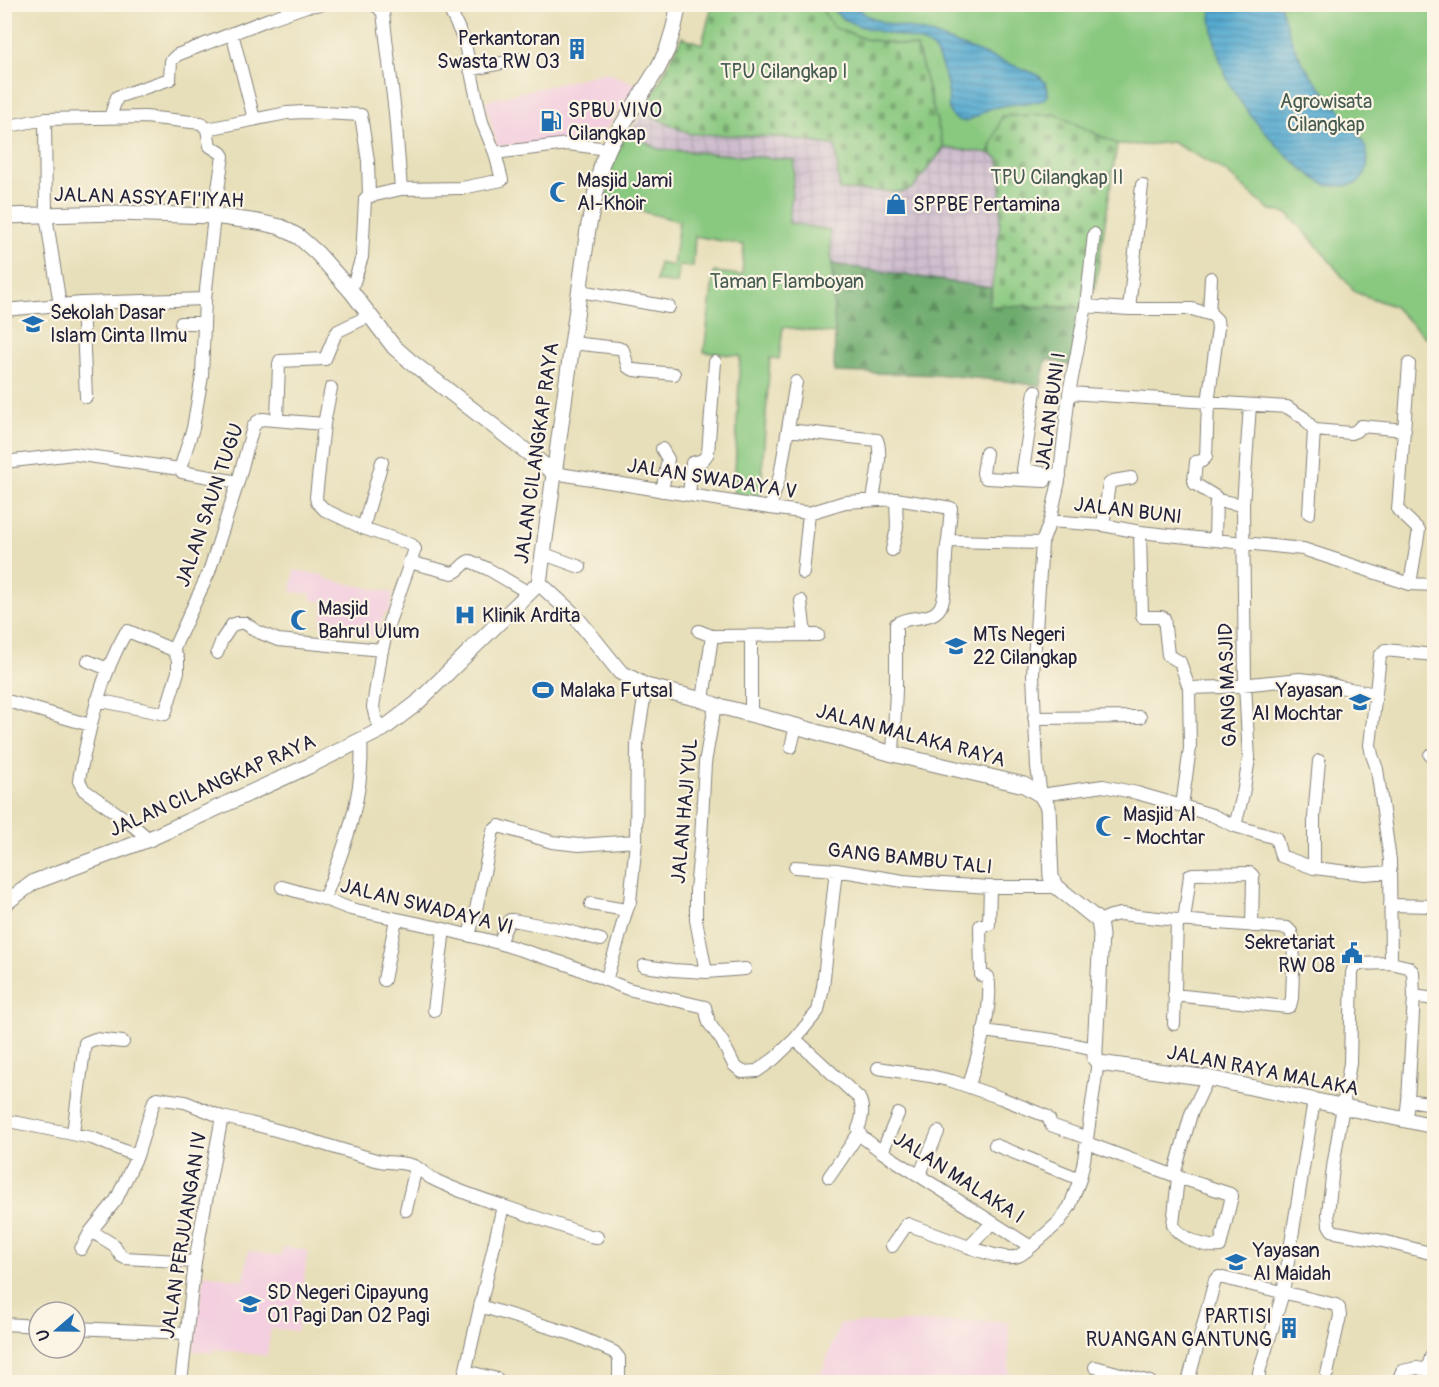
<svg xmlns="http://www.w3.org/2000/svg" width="1439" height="1387" font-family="Pangolin,sans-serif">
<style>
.built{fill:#f3cfdf}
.industrial{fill:url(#industrial-grid)}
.forest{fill:url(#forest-firs);stroke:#486754;stroke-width:1.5}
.cemetery{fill:url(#cemetery-stones);stroke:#55755d;stroke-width:1.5}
.green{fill:#88c87f;stroke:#55755d;stroke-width:1.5}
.water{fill:url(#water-rules);stroke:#3b6686;stroke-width:1.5}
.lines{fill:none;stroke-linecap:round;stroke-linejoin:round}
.minor-casing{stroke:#84807a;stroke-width:14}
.tertiary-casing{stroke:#84807a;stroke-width:17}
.minor{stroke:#fff;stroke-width:12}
.tertiary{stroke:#fff;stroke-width:15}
.labels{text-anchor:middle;stroke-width:4.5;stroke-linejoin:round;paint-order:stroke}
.poi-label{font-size:20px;fill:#22223b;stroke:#fcf5e5;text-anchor:start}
.park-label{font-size:20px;fill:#465c53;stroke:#fcf5e5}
.street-label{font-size:20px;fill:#22223b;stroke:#fcf5e5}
</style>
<defs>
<pattern id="industrial-grid" width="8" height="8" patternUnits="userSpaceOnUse" patternTransform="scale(1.5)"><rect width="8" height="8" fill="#cfbdce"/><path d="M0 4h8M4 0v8" fill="none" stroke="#b1a2b2"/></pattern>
<pattern id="forest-firs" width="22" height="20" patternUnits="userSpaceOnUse" patternTransform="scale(1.5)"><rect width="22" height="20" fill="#6eac6e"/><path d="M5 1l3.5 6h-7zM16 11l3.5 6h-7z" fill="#5a8c5c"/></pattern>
<pattern id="cemetery-stones" width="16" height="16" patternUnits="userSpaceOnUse" patternTransform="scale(1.5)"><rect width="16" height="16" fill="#88c87f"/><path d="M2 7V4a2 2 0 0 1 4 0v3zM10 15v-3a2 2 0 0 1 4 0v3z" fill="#6fa269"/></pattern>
<pattern id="water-rules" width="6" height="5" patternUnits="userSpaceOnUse" patternTransform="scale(1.5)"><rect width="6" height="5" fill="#54aad0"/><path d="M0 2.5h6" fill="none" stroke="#458aaa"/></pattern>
</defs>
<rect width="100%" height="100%" fill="#fcf5e5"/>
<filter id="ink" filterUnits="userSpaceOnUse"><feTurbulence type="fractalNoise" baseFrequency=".0167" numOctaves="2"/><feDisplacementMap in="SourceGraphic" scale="12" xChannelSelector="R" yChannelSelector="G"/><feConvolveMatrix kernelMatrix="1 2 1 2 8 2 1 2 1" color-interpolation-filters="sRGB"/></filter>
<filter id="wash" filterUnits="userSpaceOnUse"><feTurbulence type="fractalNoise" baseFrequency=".008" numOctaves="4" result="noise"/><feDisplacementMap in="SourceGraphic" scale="24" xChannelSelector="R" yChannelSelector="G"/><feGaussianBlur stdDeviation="1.35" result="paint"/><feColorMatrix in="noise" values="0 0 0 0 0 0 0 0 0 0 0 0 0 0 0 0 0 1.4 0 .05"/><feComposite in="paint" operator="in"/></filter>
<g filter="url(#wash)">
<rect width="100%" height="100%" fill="#e7dfb9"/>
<path class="built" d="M606,72L637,84L597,143L570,142L497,146L485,101Z
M294,570L326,576V579L393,593L390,612L385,613L376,638L320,626L324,602L311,600V594L291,592Z
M283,1247L308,1250L297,1331L271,1328L267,1356L214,1349L213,1353L193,1351L204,1274L244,1280L248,1251L281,1256Z
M1009,1321V1382H790V1381L822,1371L840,1323Z"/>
<path class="industrial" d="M644,113L691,134L780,137L837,146L839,189L913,188L944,148L989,153L999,159L1002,180L1001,216L991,288L832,264L830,230L789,223L794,160L658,149L628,132Z"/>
<path class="forest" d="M832,264L991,288L989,306L1084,307L1073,366L1046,359L1041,386L1005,381L946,375L834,372L835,334Z"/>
<path class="cemetery" d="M712,5H819L834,27L865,39L917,47L944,148L913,188L903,192L839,190L836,146L780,137L690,134L644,113L682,37L702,44Z
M1055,114L1117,144L1095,288L1086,289L1084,307L989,306C996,256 1005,210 999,159L989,153L1002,116Z"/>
<path class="green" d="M819,5H1434V336L1426,338L1393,306L1355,292L1319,248L1288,214L1268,209L1225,171L1172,142L1144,145L1117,144L1055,114L1002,116L989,153L944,148L917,47L865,39L833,27Z
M628,132L658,149L795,160L789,223L830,230L835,334L783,327L779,359L770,358L760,500L734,497L740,356L704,352L714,272L742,275L744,245L695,236L693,267L679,266L677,284L656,281L659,263L673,266L679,221L605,202L612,162Z"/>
<path class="water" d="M829,5H854L866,15L879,21L928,33L1036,74C1044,79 1049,86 1048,96L1042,100L1037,102C1021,104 1002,104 987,110C979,114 968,124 958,120C954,119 950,114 949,110C948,104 949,98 948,92C947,81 940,57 933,49C927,43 919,41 912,39C885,31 846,30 829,5Z
M1210,5H1280C1285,23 1291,43 1301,60C1315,85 1338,105 1354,129C1357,133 1362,139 1364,144C1369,155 1369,169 1362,179C1358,183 1351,185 1345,186C1338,186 1330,187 1323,183C1293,167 1241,110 1228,80C1216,54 1212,32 1210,5Z"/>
</g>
<g filter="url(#ink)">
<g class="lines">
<defs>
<path id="minor" d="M372,4L378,7L383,13L395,113L401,189
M232,33L254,119
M470,70L520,59
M110,117L117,97L170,79L171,61L177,55L269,19L307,6L323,4
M45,119L46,215L60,305
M4,127L45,119L145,117L201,123L207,129L287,113L304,112L361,115L368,161L369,196
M495,153L568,144L608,149
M1094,234L1086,306L1069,393L1059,481L1050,521L1042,543L1033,674L1037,767L1041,795L1103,786L1137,793L1182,806L1212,815L1235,826L1276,838L1281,856L1314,868L1365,874L1390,872
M351,291L362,257L365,199L367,197L401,189L462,188L502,180L495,153L482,122L464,40L447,4
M580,291L669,307
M82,303L86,397
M1086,306L1129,309H1192L1212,315L1217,320L1218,328L1208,403L1206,457L1202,461L1196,462L1194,481L1195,484L1216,497L1215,540
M1129,309L1142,185
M4,310L82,303L205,299
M1209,314L1211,278
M181,323H204
M572,343L618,348L623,350L628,367L634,370L674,374
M1409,364L1398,510L1419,530L1410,584
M331,388L324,424L316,497L317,502L325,510L363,528L412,545L415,549L388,625L381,655L373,707L376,719L383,729
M1035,391L1023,470L1060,476
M1069,393L1287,407L1304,418L1314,430L1309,513
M277,419L279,364L280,361L325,359L335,335L338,331L369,316
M788,430L877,440C883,454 875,484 873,500
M1314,430L1351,433L1356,431L1361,426L1405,430
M662,449L668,459L662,491
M986,453L983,473L984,476L986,478L1045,481
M4,462L74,454L180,469L182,472L238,482
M180,469L193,428L202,376L205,299L214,216L223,156L221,153L210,146L207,129
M554,473L770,508L809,513L845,502L896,499L951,508L948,541L1042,543
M689,495L692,463L703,460L708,453L715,362
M1216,500L1243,505
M770,508L780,475L796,382
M1050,521L1103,525L1140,532L1215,540L1303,549L1410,584L1434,585
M1103,525L1109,484L1113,481L1131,478
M363,528L382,462
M1140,532L1142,615L1143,617H1162L1164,618L1168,655L1180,662L1189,688L1190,748L1182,806
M892,550L897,528L896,499
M544,554L580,567
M409,562L452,573C460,572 463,562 470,561L488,569L529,593
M803,573L809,513
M801,601L805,635
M699,631L712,636L818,635
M751,636V714
M173,650L209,572L238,482L253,427L257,422L262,419L324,424
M217,653L222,640L232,625L238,623H245L256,631L278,640L382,650
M1434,655L1385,650L1380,656L1370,745L1372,755L1377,769L1390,860L1391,963L1358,964L1354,967L1352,973L1350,1063L1333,1167L1328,1214L1329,1225L1332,1230L1336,1232L1383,1241L1434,1254
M88,661L108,669
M1189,688L1222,687L1300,679L1319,681L1340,687L1375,694
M4,700L90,725
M97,700L165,714L178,672V659L173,650
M703,700L712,636
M1034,718L1140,717
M791,747L796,726
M893,754L896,690V624C908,616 921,620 933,614C952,606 942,559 948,541
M1430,755H1434
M1235,826L1243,794L1249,759L1245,684L1243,505L1250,405
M149,839L125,819L84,790L79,781L80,774C90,725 101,675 126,632L128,631L173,650
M795,867L836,870L903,881L942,884L990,887H1057
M1314,868V817L1319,761
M282,887L324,899L351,909L435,927L499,943L569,965L628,989L705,1007L709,1023L722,1041L734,1065L742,1072L757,1071L774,1059L795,1039L818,1011L823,987L836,870
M324,899C344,850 365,794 361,740
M591,904L626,910
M1390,905L1434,906
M1099,921L1111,916L1120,914L1177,920L1287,928L1291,932L1294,942L1292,998L1290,1006L1287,1007L1174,995
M1184,921L1190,875L1193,874L1250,873L1253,876L1252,926
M469,935L475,914L493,831L499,826L552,842L579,845L636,841
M499,943L508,922L510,920H513L564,930L601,940
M1391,963L1408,967L1413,972L1414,996L1408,1100L1406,1119
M644,966L673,970L706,972L745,969
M706,972L696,920V890L701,839L705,763L715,705
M384,980L396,919
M607,980C608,969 613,959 616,948C621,933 623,917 630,902L636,841L637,743L646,686
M1414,996L1434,999
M434,1010L444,929
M1174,1024L1177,920
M983,1031L1053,1040L1095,1049
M795,1039L859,1098C864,1108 862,1120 858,1129L861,1136L882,1152L1031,1247L1058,1223L1070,1206L1080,1179L1084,1160L1098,1061
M878,1068L930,1076L952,1081L1001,1098L1046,1116L1049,1119L1051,1125L1087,1138
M969,1086C977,1056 994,1007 988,977L981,975L980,926L981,925L989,924L990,887
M1408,1100L1434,1104
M4,1120L92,1138L137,1156
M73,1133L85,1043L95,1039L123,1042
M1087,1143L1178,1177L1230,1194L1232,1196L1220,1246C1206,1248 1179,1238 1173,1225L1178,1177
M995,1145L1080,1179
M882,1152L898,1114
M1174,1175L1191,1114L1208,1078
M919,1176L938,1132
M829,1177L859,1133
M503,1206L590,1236L597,1237
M406,1210L416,1167
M91,1231L114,1245L121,1256L125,1258L195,1262
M892,1246L907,1224L969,1247L992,1223
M969,1247C981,1251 1006,1261 1018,1256C1023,1254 1027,1250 1031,1247
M81,1249L91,1231L116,1200L137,1156L154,1101L157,1098L185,1102L222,1117
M480,1306L572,1334L614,1352L619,1358V1382
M4,1324L39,1326
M75,1328L186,1333
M1095,1367L1150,1382
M465,1371L497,1379L501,1382
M181,1382L195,1262L202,1222L222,1117C274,1127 324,1145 376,1160C389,1164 404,1161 416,1167C421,1170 426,1175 431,1178C454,1190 479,1198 503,1206L463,1382
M1188,1382L1215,1280L1219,1277L1336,1305L1339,1308L1340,1316L1327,1374
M1259,1382V1372L1283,1293L1314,1100
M1398,1382L1402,1371L1417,1368L1427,1370L1432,1354L1434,1355"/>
<path id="tertiary" d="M4,216L117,213L214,216L258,222L281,227L299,237L317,253L351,291L394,347L410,361L554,473
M539,583L575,616L620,672L646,686L703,700L715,705L796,726L893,754L1024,785L1041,795L1048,807L1051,877L1057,887L1099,921L1101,935L1095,1049V1059L1099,1063L1208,1078L1434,1126
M4,905L8,901L34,882L149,839L309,766L383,729L416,704L539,583L588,229L602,163L611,143L658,68L667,50L674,27L679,4
M4,1381L5,1382"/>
</defs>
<use href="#minor" class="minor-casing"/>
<use href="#tertiary" class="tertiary-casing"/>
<use href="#minor" class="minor"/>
<use href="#tertiary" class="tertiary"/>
</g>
</g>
<defs>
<symbol id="building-bare" viewBox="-9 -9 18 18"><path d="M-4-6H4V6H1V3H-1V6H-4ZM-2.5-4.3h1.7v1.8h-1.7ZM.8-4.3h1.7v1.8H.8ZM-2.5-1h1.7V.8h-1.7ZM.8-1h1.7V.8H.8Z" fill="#1f6fb2" stroke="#fcf5e5" stroke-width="2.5" paint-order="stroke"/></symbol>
<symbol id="fuel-bare" viewBox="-9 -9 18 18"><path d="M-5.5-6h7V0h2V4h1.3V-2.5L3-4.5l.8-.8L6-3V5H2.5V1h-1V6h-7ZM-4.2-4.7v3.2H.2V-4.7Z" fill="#1f6fb2" stroke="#fcf5e5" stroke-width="2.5" paint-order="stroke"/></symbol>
<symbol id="mosque-bare" viewBox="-9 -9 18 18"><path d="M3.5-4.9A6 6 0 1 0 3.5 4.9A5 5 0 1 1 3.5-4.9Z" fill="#1f6fb2" stroke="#fcf5e5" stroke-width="2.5" paint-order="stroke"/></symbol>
<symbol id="shop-bare" viewBox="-9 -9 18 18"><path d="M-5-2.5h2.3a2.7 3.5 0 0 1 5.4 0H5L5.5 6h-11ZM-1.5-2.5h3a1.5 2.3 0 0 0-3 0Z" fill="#1f6fb2" stroke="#fcf5e5" stroke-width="2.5" paint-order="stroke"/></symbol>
<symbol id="school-bare" viewBox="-9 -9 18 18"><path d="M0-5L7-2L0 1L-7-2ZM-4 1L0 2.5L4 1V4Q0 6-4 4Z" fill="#1f6fb2" stroke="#fcf5e5" stroke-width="2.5" paint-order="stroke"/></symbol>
<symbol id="hospital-bare" viewBox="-9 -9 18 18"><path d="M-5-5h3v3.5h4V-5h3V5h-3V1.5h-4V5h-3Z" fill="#1f6fb2" stroke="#fcf5e5" stroke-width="2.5" paint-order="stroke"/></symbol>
<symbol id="stadium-bare" viewBox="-9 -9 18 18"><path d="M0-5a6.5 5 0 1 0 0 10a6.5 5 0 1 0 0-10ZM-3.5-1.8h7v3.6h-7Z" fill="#1f6fb2" stroke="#fcf5e5" stroke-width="2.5" paint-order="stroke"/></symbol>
<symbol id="civic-bare" viewBox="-9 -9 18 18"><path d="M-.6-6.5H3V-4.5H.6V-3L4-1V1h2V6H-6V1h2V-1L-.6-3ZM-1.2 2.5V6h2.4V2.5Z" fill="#1f6fb2" stroke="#fcf5e5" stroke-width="2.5" paint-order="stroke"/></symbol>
</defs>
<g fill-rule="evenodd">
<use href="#building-bare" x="562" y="34" width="30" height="30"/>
<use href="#fuel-bare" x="536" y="106" width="30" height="30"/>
<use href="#mosque-bare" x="545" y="177" width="30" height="30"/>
<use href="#shop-bare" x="881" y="189" width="30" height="30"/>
<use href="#school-bare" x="18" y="309" width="30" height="30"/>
<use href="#hospital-bare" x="450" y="600" width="30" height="30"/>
<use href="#mosque-bare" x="286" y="605" width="30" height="30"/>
<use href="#school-bare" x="941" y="631" width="30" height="30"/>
<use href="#stadium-bare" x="528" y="675" width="30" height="30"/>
<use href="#school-bare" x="1345" y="687" width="30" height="30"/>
<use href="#mosque-bare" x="1091" y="811" width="30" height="30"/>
<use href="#civic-bare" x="1337" y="938" width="30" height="30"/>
<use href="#school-bare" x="1221" y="1247" width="30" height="30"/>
<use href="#school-bare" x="235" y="1289" width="30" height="30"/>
<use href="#building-bare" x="1274" y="1313" width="30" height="30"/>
</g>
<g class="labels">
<g class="poi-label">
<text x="560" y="45" text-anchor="end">Perkantoran<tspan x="560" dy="23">Swasta RW 03</tspan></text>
<text x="568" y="117">SPBU VIVO<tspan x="568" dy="23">Cilangkap</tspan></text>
<text x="577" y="187">Masjid Jami<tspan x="577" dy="23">Al-Khoir</tspan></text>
<text x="913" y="211">SPPBE Pertamina</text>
<text x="50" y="319">Sekolah Dasar<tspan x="50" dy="23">Islam Cinta Ilmu</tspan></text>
<text x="318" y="615">Masjid<tspan x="318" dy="23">Bahrul Ulum</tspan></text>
<text x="482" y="622">Klinik Ardita</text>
<text x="973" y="641">MTs Negeri<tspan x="973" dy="23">22 Cilangkap</tspan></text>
<text x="560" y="697">Malaka Futsal</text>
<text x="1343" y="697" text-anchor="end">Yayasan<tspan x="1343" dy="23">Al Mochtar</tspan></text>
<text x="1123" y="821">Masjid Al<tspan x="1123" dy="23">- Mochtar</tspan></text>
<text x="1335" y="949" text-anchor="end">Sekretariat<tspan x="1335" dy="23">RW 08</tspan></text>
<text x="1253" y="1257">Yayasan<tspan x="1253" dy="23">Al Maidah</tspan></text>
<text x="267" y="1299">SD Negeri Cipayung<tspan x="267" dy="23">01 Pagi Dan 02 Pagi</tspan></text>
<text x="1272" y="1323" text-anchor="end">PARTISI<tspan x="1272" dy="23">RUANGAN GANTUNG</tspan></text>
</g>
<g class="park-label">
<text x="784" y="78">TPU Cilangkap I</text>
<text x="1326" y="108">Agrowisata<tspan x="1326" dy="23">Cilangkap</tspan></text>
<text x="1057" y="184">TPU Cilangkap II</text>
<text x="787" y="288">Taman Flamboyan</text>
</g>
<g class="street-label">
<text transform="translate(149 197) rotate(2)" y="7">JALAN ASSYAFI'IYAH</text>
<text transform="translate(1050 411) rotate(-82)" y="7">JALAN BUNI I</text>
<text transform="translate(536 453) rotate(-82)" y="7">JALAN CILANGKAP RAYA</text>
<text transform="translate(712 478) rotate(9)" y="7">JALAN SWADAYA V</text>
<text transform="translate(209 505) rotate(-71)" y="7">JALAN SAUN TUGU</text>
<text transform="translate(1128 510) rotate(7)" y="7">JALAN BUNI</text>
<text transform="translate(1227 685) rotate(-92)" y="7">GANG MASJID</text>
<text transform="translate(911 735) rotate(15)" y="7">JALAN MALAKA RAYA</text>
<text transform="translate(212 785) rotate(-24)" y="7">JALAN CILANGKAP RAYA</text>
<text transform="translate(684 811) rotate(-85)" y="7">JALAN HAJI YUL</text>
<text transform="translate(910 858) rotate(6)" y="7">GANG BAMBU TALI</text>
<text transform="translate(427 906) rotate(14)" y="7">JALAN SWADAYA VI</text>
<text transform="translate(1263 1070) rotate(11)" y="7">JALAN RAYA MALAKA</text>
<text transform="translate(959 1177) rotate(33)" y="7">JALAN MALAKA I</text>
<text transform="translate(183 1235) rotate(-81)" y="7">JALAN PERJUANGAN IV</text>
</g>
</g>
<rect width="1439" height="1387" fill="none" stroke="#fcf5e5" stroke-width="24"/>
<g transform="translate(57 1330) rotate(250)"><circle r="28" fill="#fcf5e5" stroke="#a5a1a1" stroke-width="1.5"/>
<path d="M0-4.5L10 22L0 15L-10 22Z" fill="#1f6fb2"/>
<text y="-9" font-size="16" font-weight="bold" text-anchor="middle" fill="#22223b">U</text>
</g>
</svg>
